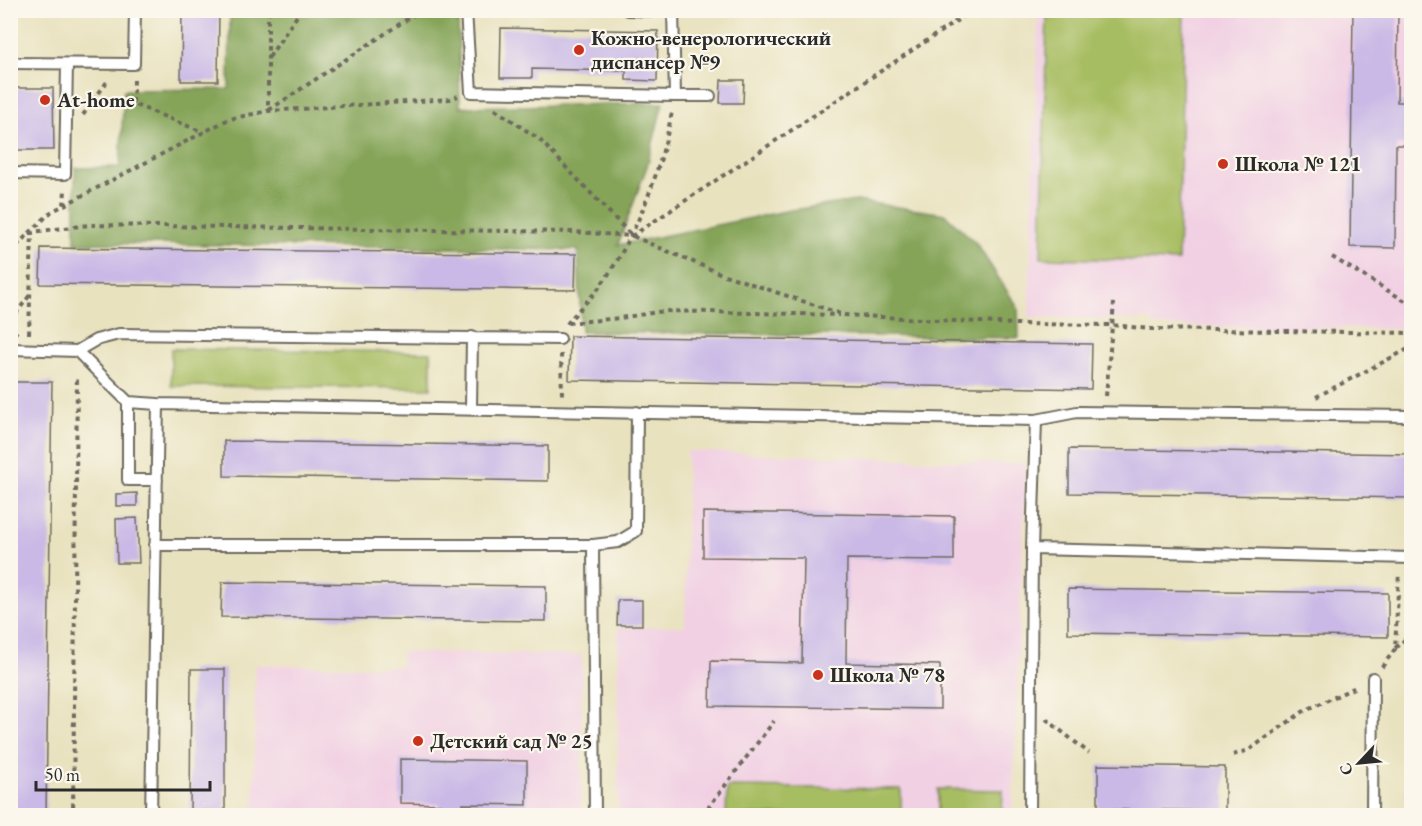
<svg xmlns="http://www.w3.org/2000/svg" width="1422" height="826" font-family="'EB Garamond',serif">
<style>
.built{fill:#f1d0e3}
.green{fill:#a7bd62;stroke:#697446;stroke-width:1.5}
.forest{fill:#85a458;stroke:#586842;stroke-width:1.5}
.building{fill:#cab9e6}
.lines{fill:none;stroke-linecap:round;stroke-linejoin:round}
.service-casing{stroke:#6e6b5f;stroke-width:14}
.path{stroke:#6e6b5f;stroke-width:4;stroke-dasharray:4.5 4.5;stroke-linecap:butt}
.service{stroke:#fff;stroke-width:10}
.poi-dot{fill:#c8321e;stroke:#fbf7ec;stroke-width:2}
.labels{text-anchor:middle;stroke-width:4.5;stroke-linejoin:round;paint-order:stroke}
.poi-label{font-size:21px;font-weight:bold;fill:#2b2b2b;stroke:#fbf7ec;text-anchor:start}
</style>
<rect width="100%" height="100%" fill="#fbf7ec"/>
<filter id="ink" filterUnits="userSpaceOnUse"><feTurbulence type="fractalNoise" baseFrequency=".0167" numOctaves="2"/><feDisplacementMap in="SourceGraphic" scale="12" xChannelSelector="R" yChannelSelector="G"/><feConvolveMatrix kernelMatrix="1 2 1 2 8 2 1 2 1" color-interpolation-filters="sRGB"/></filter>
<filter id="wash" filterUnits="userSpaceOnUse"><feTurbulence type="fractalNoise" baseFrequency=".008" numOctaves="4" result="noise"/><feDisplacementMap in="SourceGraphic" scale="24" xChannelSelector="R" yChannelSelector="G"/><feGaussianBlur stdDeviation="1.35" result="paint"/><feColorMatrix in="noise" values="0 0 0 0 0 0 0 0 0 0 0 0 0 0 0 0 0 1.4 0 .05"/><feComposite in="paint" operator="in"/></filter>
<g filter="url(#wash)">
<rect width="100%" height="100%" fill="#e9e2bf"/>
<path class="built" d="M1038,11H1411V329L1153,326V320L1029,317Z
M687,451L1026,464L1012,815L618,816V628L685,626Z
M401,652L582,655L581,815L254,816L255,665L401,667Z"/>
<path class="green" d="M1047,11H1184L1178,261L1041,258Z
M171,349L431,352V388L171,386Z
M727,787L901,789V815H726Z
M938,789L1003,790L1002,815H938Z"/>
<path class="forest" d="M230,11H458L460,107L663,103L647,166L618,245L791,210L857,201L945,214L976,243L1018,308L1019,338L581,332L578,250L75,243V168L120,167L124,90L229,89Z"/>
<g id="blocks">
<path class="building" d="M182,10H219L218,81H181Z
M1353,10H1398L1397,102H1412V145H1396L1395,248L1350,247Z
M501,28L658,31L657,81L626,80V71L532,69V78H500Z
M721,80H744L743,103H720Z
M10,88H53L54,150H10Z
M41,248L576,254L575,290L40,284Z
M570,336L1092,344L1091,389L569,380Z
M10,382H52L46,816H10Z
M224,441L548,446V481L224,476Z
M1069,449L1412,454V498L1069,493Z
M137,493V506H116V494Z
M703,512L954,516V560L847,559L846,663L940,665V709L710,706L711,661L802,663L804,558L703,557Z
M137,518L139,563H117L116,519Z
M222,582L546,586V621L221,617Z
M1068,589L1388,593V637L1068,633Z
M618,600H642V625H617Z
M191,669H225V816H190Z
M1408,684H1412V816H1406Z
M400,759L527,761V805L463,804V816H440V804L400,803Z
M1098,765L1225,767V811L1162,810L1161,816H1138V810L1098,809Z"/>
</g>
</g>
<g filter="url(#ink)">
<use href="#blocks" fill-opacity="0" stroke="#6e6b5f" stroke-width="1.5"/>
<g class="lines">
<defs>
<path id="service" d="M466,10L471,92L675,96L673,10
M627,10L673,11
M10,63L134,64L135,10
M675,96H710
M10,173L65,174L67,64
M10,349L77,351L96,340L119,334L560,339
M77,351L128,402L158,404L151,816
M128,402V480H157
M158,404L1036,420L1077,412L1412,416
M471,408L472,337
M155,545H593L618,542L636,531L637,412
M593,545L595,816
M1032,549L1412,558
M1030,816L1032,549L1036,420
M1372,816L1373,678"/>
</defs>
<use href="#service" class="service-casing"/>
<path class="path" d="M268,10V110
M269,57L301,10
M134,80L133,104L203,132
M495,109L539,139L632,236L722,274L844,315L1015,324L1112,325L1151,329L1412,333
M269,110L421,10
M83,115L109,79
M64,205L65,190
M10,252L51,212L229,119L268,111L450,99L458,96
M1332,257L1412,305
M10,321L30,295
M568,323L620,318L664,311L840,315
M567,324C578,309 593,297 603,282C637,235 662,168 672,111
M10,325L17,334
M29,334L32,232L89,225L575,232L632,236L973,10
M561,354L562,395
M1106,396L1114,303
M1316,397L1412,347
M1395,648L1412,634
M1382,667L1395,649L1399,573
M1046,719L1089,753
M1233,755L1249,750L1304,711L1358,686
M73,816L77,375
M702,816L774,721"/>
<use href="#service" class="service"/>
</g>
</g>
<g class="poi-dot">
<circle cx="579" cy="50" r="6"/>
<circle cx="45" cy="100" r="6"/>
<circle cx="1223" cy="164" r="6"/>
<circle cx="818" cy="675" r="6"/>
<circle cx="418" cy="741" r="6"/>
</g>
<g class="labels">
<g class="poi-label">
<text x="591" y="45">Кожно-венерологический<tspan x="591" dy="24">диспансер №9</tspan></text>
<text x="57" y="107">At-home</text>
<text x="1235" y="171">Школа № 121</text>
<text x="830" y="682">Школа № 78</text>
<text x="430" y="748">Детский сад № 25</text>
</g>
</g>
<rect width="1422" height="826" fill="none" stroke="#fbf7ec" stroke-width="36"/>
<g transform="translate(1359 763) rotate(244)" stroke="#fbf7ec" stroke-width="4.5" paint-order="stroke">
<path d="M0-4.5L10 22L0 15L-10 22Z" fill="#2b2b2b"/>
<text y="-9" font-size="16" font-weight="bold" text-anchor="middle" fill="#2b2b2b">С</text>
</g>
<path d="M36 781v9h174v-9" fill="none" stroke="#2b2b2b" stroke-width="3"/>
<text x="45" y="781" font-size="18" fill="#2b2b2b" stroke="#fbf7ec" stroke-width="4.5" paint-order="stroke">50 m</text>
</svg>
